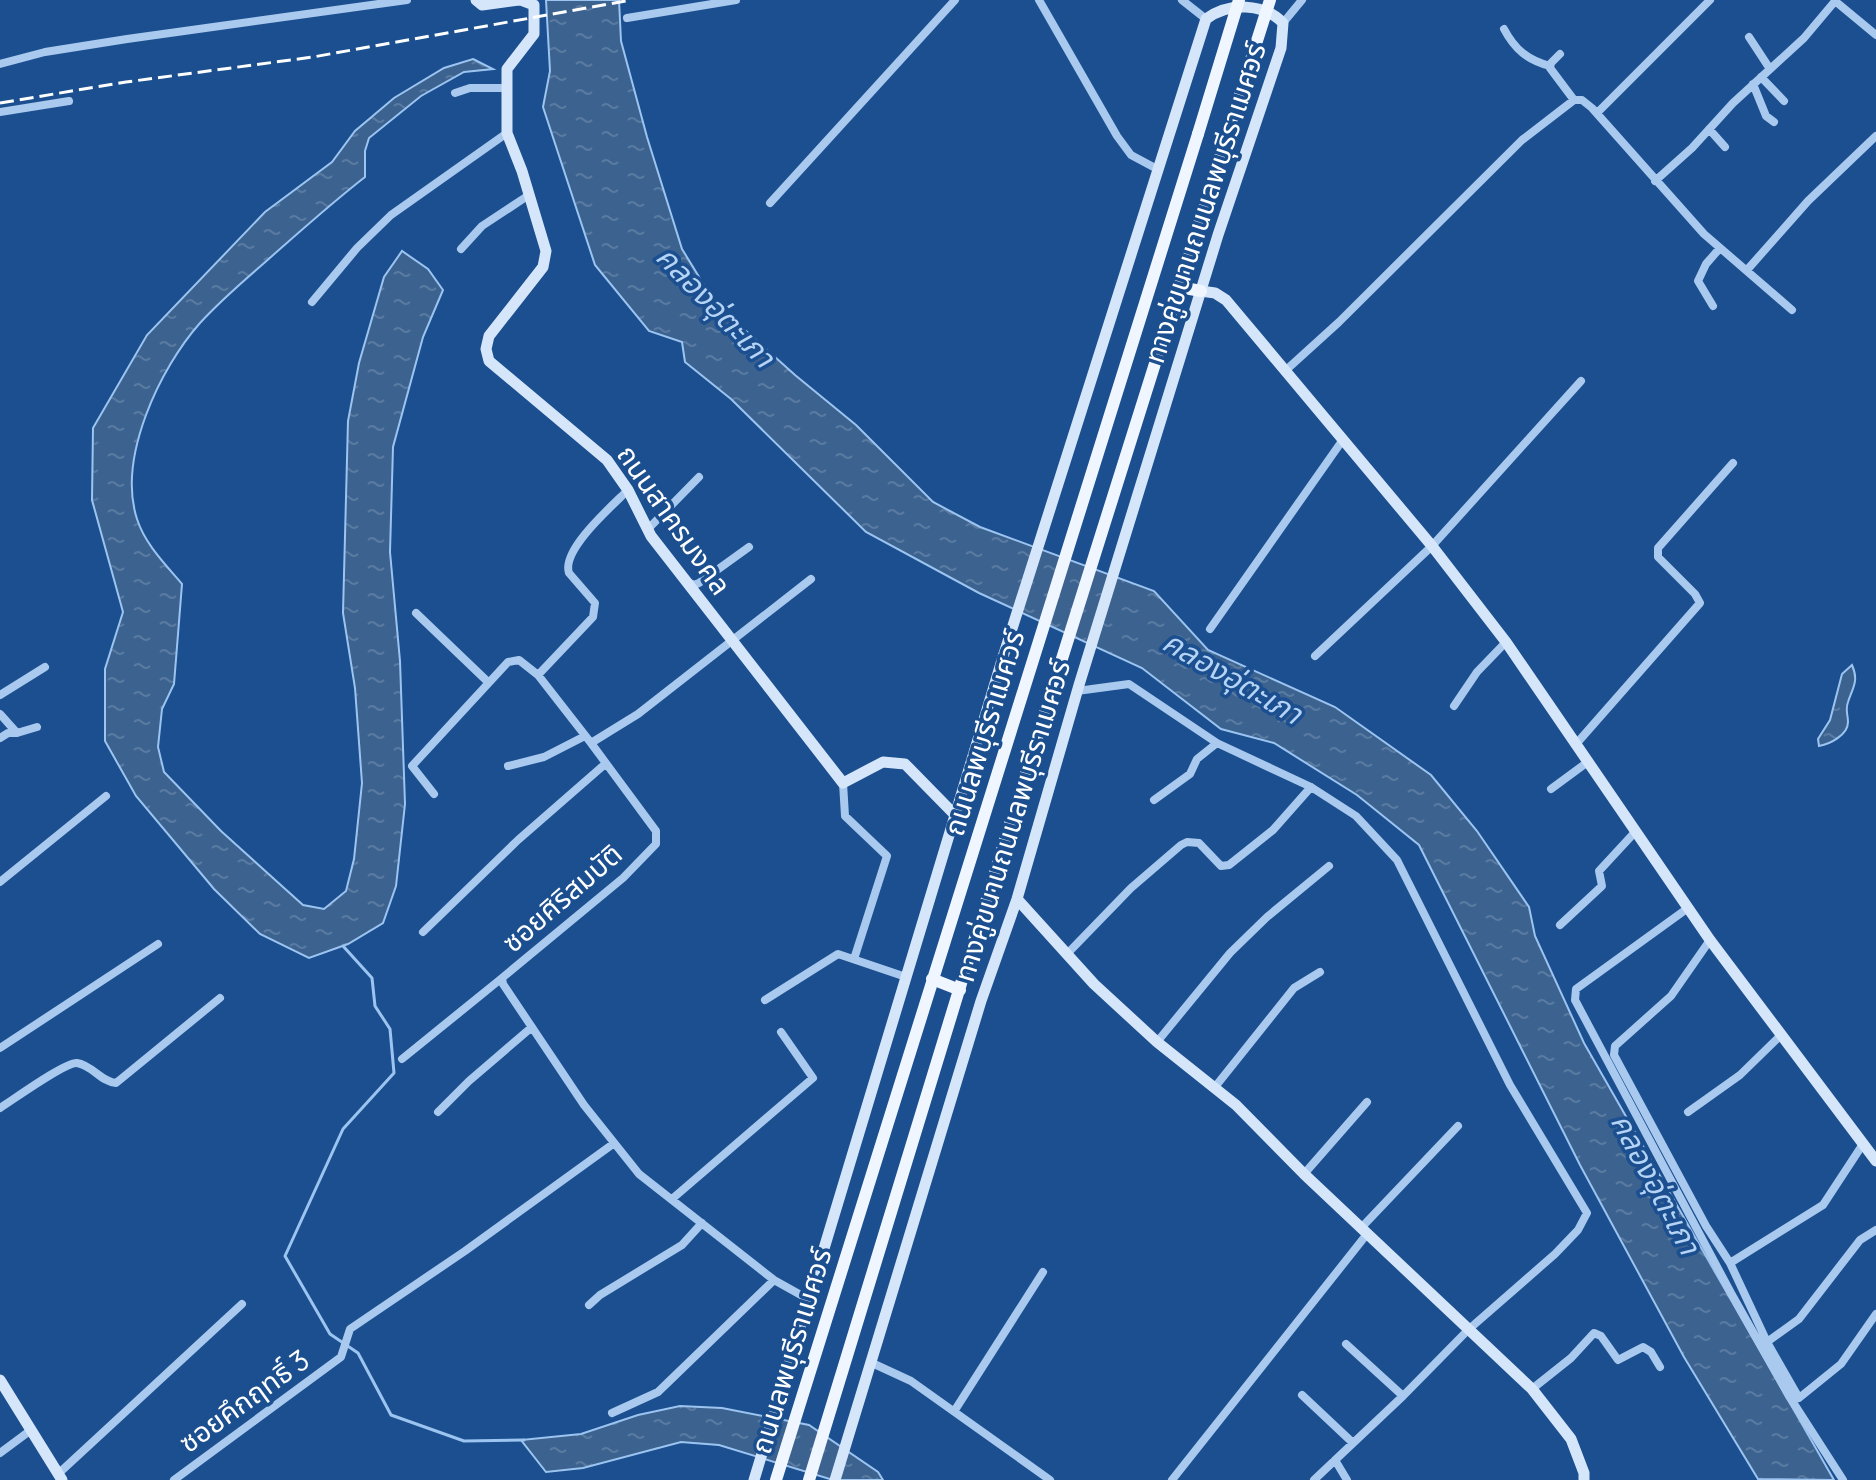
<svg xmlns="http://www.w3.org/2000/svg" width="1876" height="1480" font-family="Manrope,'Noto Sans Thai',sans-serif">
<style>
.water{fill:url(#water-ripples);stroke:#9cc4f0;stroke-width:2}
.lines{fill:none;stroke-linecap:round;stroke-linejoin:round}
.stream{stroke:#9cc4f0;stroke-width:3}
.street{stroke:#a9c9ee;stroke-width:8}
.secondary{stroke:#d6e6fa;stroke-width:11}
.primary{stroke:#f0f6ff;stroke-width:12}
.rail{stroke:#fff;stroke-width:3;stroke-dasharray:14 6;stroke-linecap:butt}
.primary-bridge{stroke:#f0f6ff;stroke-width:12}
.labels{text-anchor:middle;stroke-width:7;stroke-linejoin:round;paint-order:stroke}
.street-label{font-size:28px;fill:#fff;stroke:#1b4f8f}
.water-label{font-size:30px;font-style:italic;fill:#b5d3f5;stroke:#1b4f8f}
</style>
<defs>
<pattern id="water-ripples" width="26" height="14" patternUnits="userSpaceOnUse" patternTransform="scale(2)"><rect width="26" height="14" fill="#3c6290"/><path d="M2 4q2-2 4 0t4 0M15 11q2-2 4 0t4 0" fill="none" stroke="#597aa1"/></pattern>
</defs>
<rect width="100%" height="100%" fill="#1b4f8f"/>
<path class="water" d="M546,0H619L621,41L647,137L682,249L715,303L795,375L856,425L933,502L980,527L1154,591L1208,650L1335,707L1431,775L1477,831L1529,907L1535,936L1584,1043L1834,1480L1758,1479L1684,1357L1580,1165L1419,845L1357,795L1274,743L1221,729L1142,668L979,593L866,532L731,399L685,362L682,342L649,331L595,265L543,107L550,71Z
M473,59L493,69L464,72L421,96L369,138L365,151V177C329,205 296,235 263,264C241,283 219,302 200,323C160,368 117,458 137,519C145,544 165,564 182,584L174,684L162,709L158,747L164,772L221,831L303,905L324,909L346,891L354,859L362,783L355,688L343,613L348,421L359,363L384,277L402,251L428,269L443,290L423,337L393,447L390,552L400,661L405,804L396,886L383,923L348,944L309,958L260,934L214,889L136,796L105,741V669L123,612L92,500L93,428L147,335L265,212L332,162L355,131L394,98L444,68Z
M1852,665C1859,681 1853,687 1848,702C1845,710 1848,715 1848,722C1848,735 1830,744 1819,746L1818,739L1830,720L1842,674Z
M680,1406L722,1408L809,1425L878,1472L883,1480H833L719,1445L681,1442L583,1468L546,1472L521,1440L581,1434L638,1415Z"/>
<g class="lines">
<path class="stream" d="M343,946L372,978L375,1006L390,1029L394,1073L343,1129L285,1256L330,1334L358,1353L391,1415L464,1441L524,1440"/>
<path class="street" d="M1039,0L1117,136L1131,155L1159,170
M1182,0L1206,19
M1835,1L1876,35
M627,18L736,0
M1283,23L1302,0
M1504,29C1515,50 1528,60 1550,66
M1749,37L1770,69
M1560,54L1551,63L1550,68L1574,100
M0,64L45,52L127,39L407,0
M1761,77L1784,101
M1753,84L1766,116L1774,122
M455,93L470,88H506
M0,112L69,101
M1597,113L1710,0
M1709,129L1725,147
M1655,181L1692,148L1733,103L1804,38L1836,0
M770,203L955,0
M461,249L482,226L529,195
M1747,270L1808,201L1876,136
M312,302L357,248L391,215L507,133
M1713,306L1698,281L1706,264L1720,248
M1285,371L1339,322L1522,140L1574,100H1582L1592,108L1704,234L1792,310
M648,529L699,477
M686,581L694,585L699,583L749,547
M416,613L488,682
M1210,629L1342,441
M1315,656L1432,546L1581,381
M538,675L593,617L595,603L569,573C561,550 612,506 628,490
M1077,691L1129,684L1217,743L1311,787L1356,816L1397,860L1510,1085L1587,1213L1578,1230L1555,1254L1468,1330L1403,1396L1314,1480
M0,695L45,667
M1454,706L1477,672L1506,642
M0,714L17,733L37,727
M0,738L8,733H17
M1577,743L1700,603L1695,594L1658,557V548L1733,463
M508,766L544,757L585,736
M843,783L845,816L887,856L854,959
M1551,789L1589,761
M434,794L412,766L508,662L519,660L538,675L591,743
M1154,800L1190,774L1197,759L1217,743
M0,882L106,796
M1688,908L1576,989L1575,1000L1731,1293L1789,1396L1843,1480
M1560,925L1602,886L1599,871L1636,831
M423,932L518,840L604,765
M1710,940L1671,996L1615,1046L1614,1055L1706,1226L1730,1263L1767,1342L1799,1398L1841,1364L1876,1314
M1066,955L1131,888L1181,845L1187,842L1199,843L1221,866L1229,865L1273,830L1311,787
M765,1000L838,954L906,977
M1157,1042L1230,953L1267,917L1329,866
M0,1048L158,944
M402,1059L502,978
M1215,1087L1294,988L1320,972
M0,1108C13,1100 65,1062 77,1063C92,1065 101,1082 116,1083L220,998
M438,1112L469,1081L532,1027
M1688,1112L1740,1075L1781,1035
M1304,1174L1367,1102
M672,1199L813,1078L781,1032
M1361,1228L1458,1126
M1730,1263L1823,1205L1863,1144
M808,1299L774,1280L639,1174L584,1105L503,984L502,978L623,878L656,844V831L591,743L638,714L811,579
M589,1305L600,1295L682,1245L702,1223
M1767,1342L1799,1319L1860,1240L1876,1230
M1346,1344L1403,1396
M872,1363L911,1381L1050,1480
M1532,1389L1571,1358L1594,1333L1601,1336L1618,1360L1643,1347L1651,1352L1660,1367
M1302,1395L1353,1443
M955,1410L1043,1272
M612,1413L658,1392L774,1280
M0,1453L31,1430
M1335,1460L1347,1480
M58,1474L242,1304
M174,1480L341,1357L350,1329L465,1251L613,1144
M1172,1480L1367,1234"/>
<path class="secondary" d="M476,0L482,5L519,0
M521,0L534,5V34L507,69V133L522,171L546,251L543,267L489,336L486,349L489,361L607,460L628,490L651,536L843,783L883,762L905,764L957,817
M1201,291L1215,293L1226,300L1432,546L1506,642L1710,940L1876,1161
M1017,899L1094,984L1157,1042L1236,1105L1304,1174L1532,1389L1571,1439L1584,1473V1480
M0,1380L62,1480
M754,1480L1002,660L1206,19C1229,2 1264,3 1283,23L1281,48L1218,235L1079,685L1017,899L981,1001L835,1480"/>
<path class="primary" d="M1179,287L1201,291
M932,979L960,990
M776,1480L1198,134
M809,1480L1008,830L1227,135"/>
<path class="rail" d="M0,103L126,82L313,57L631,0"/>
<path class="primary-bridge" d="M1198,134L1239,0
M1227,135L1270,0"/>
</g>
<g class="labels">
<g class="street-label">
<text transform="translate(1205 203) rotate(-72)" y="10">ทางคู่ขนานถนนลพบุรีราเมศวร์</text>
<text transform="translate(674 520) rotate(55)" y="10">ถนนสาครมงคล</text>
<text transform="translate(984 733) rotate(-73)" y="10">ถนนลพบุรีราเมศวร์</text>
<text transform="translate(1012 821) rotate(-73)" y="10">ทางคู่ขนานถนนลพบุรีราเมศวร์</text>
<text transform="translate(562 898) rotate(-41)" y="10">ซอยศิริสมบัติ</text>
<text transform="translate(791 1351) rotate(-73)" y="10">ถนนลพบุรีราเมศวร์</text>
<text transform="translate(244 1401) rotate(-36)" y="10">ซอยคึกฤทธิ์ 3</text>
</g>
<g class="water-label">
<text transform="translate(715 307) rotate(46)" y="10">คลองอุ่ตะเภา</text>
<text transform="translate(1232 678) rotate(30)" y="10">คลองอุ่ตะเภา</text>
<text transform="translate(1655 1184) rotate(62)" y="10">คลองอุ่ตะเภา</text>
</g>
</g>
</svg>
